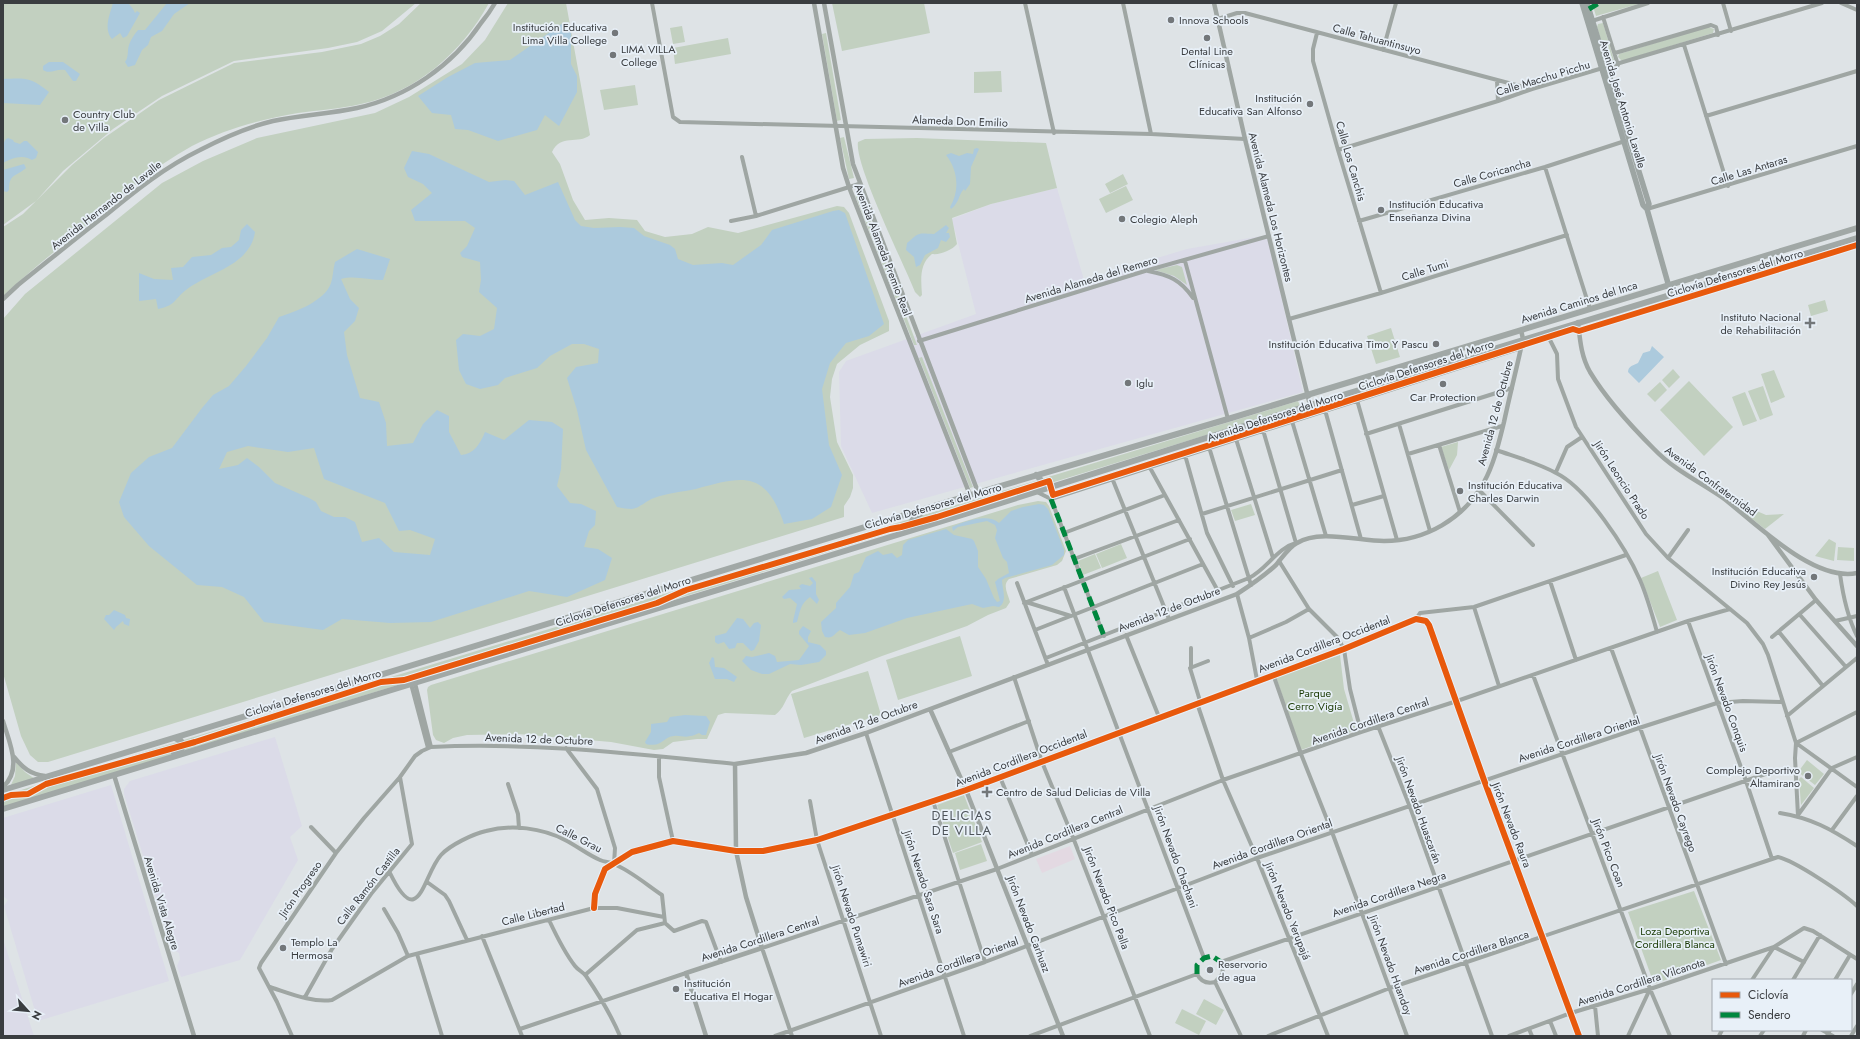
<svg xmlns="http://www.w3.org/2000/svg" width="1860" height="1039" font-family="Jost,sans-serif">
<style>
.commercial{fill:#e3d9e2}
.industrial{fill:#dbdbe8}
.green{fill:#c2d0c0}
.water{fill:#accadd;fill-rule:evenodd}
.lines{fill:none;stroke-linecap:round;stroke-linejoin:round}
.minor{stroke:#9fa6a3;stroke-width:4}
.tertiary{stroke:#9fa6a3;stroke-width:4.5}
.secondary{stroke:#9da5a3;stroke-width:5.5}
.primary{stroke:#a1a8a6;stroke-width:6}
.quiet{stroke:#00873e;stroke-width:5;stroke-dasharray:10 5;stroke-linecap:butt}
.cycleway-casing{stroke:#e8f0f8;stroke-width:8}
.cycleway{stroke:#e8590c;stroke-width:6}
.poi-dot{fill:#73777a;stroke:#e8f0f8;stroke-width:1.5}
.labels{text-anchor:middle;stroke-width:3.5;stroke-linejoin:round;paint-order:stroke}
.poi-label{font-size:11px;fill:#3a3d40;stroke:#e8f0f8;text-anchor:start}
.street-label{font-size:11px;fill:#3a3d40;stroke:#e8f0f8}
.park-label{font-size:11px;fill:#1a3a04;stroke:#e8f0f8}
.quarter-label{font-size:13px;letter-spacing:1px;fill:#4e545a;stroke:#e8f0f8}
</style>
<rect width="100%" height="100%" fill="#dee3e6"/>
<path class="commercial" d="M1070,846L1075,859L1042,873L1036,859Z"/>
<path class="industrial" d="M1057,188L1084,280L1187,249L1267,235L1303,392L872,513L841,446L839,372L846,361L976,314L952,219L991,204Z
M275,737L302,826L290,837L298,860L240,960L181,977L177,966L180,959L179,953L172,949L124,794V789L130,781Z
M111,785L169,981L38,1021L4,906L8,900L3,896V818Z
M3,939L34,1036H3Z"/>
<path class="green" d="M3,3H416L382,31L357,42L328,48L234,61L162,96L113,129L63,171L36,201L3,225Z
M421,3H489C462,52 417,92 361,104C340,109 319,110 298,113C262,119 225,129 192,146C154,167 121,196 88,224C59,248 30,271 3,296V227L23,214L72,165L104,138L159,100L234,63L322,52L361,44L380,36L399,24Z
M508,3H566L590,135C578,145 561,133 552,152L560,164L573,200L585,220L609,218L637,220L645,231L665,237L692,234L708,227L738,233L837,206L844,207L849,213L889,321V331L860,345L837,364L832,379L830,397L837,442L853,475V488L850,497L844,506V517L48,762H38L30,755L21,736L3,673V319L25,294L162,183L203,161L257,138L375,113L409,97L462,64L485,40Z
M832,3H924L930,33L842,51Z
M1592,3H1642L1596,16Z
M1603,23L1614,60L1611,64L1608,63L1597,27L1598,24Z
M682,26L685,42L673,44L670,28Z
M1708,27L1714,29L1713,33L1622,61L1618,57L1619,54Z
M826,33L841,120L837,121L822,34Z
M728,38L731,54L675,64L673,48Z
M1001,71L1002,92L974,93V72Z
M635,85L638,105L604,110L600,90Z
M844,137L854,178L849,179L840,138Z
M917,138L1046,143L1057,188L991,204L952,218L957,244C952,250 941,255 932,254C919,264 921,280 922,295L920,297L915,292C904,264 854,164 858,142L865,139Z
M1123,174L1128,184L1110,193L1105,184Z
M1126,186L1133,200L1106,213L1099,199Z
M860,193L917,345H914L855,195Z
M1177,265L1182,267L1187,285L1174,276L1155,270Z
M1825,300L1828,311L1811,316L1808,305Z
M1391,328L1400,357L1376,364L1367,336Z
M922,357L973,487L970,488L919,358Z
M1673,369L1680,377L1669,388L1662,380Z
M1774,370L1785,397L1771,403L1761,374Z
M1689,381L1733,427L1704,456L1660,410Z
M1660,382L1667,390L1655,402L1647,394Z
M1763,386L1773,415L1760,420L1748,391Z
M1745,392L1757,421L1743,426L1732,397Z
M1298,401L1300,406L3,807V797L16,794L12,793L46,782Z
M1458,442L1457,455L1449,470L1441,447Z
M1038,501L1046,502L1049,506L1066,551L1062,561L1057,565L1009,579C1002,585 1008,594 1010,602L1006,608L988,615L967,626L882,656L792,691C785,699 784,709 775,715L725,713L718,715L707,739H697L673,742L663,749L654,750L611,742L518,734L467,735L453,738L444,743L436,740L433,735L427,690L428,687L431,685L1018,505Z
M1736,502L1766,515L1784,514L1765,529L1734,505Z
M1251,504L1255,515L1235,521L1231,510Z
M1829,539L1836,543L1834,561L1815,556Z
M1121,544L1127,558L1102,568L1096,554Z
M1838,547L1854,548V561L1837,560Z
M1095,554L1101,568L1083,575L1078,561Z
M1658,571L1677,620L1660,627L1641,578Z
M960,636L972,676L898,700L886,660Z
M1340,655L1344,689L1356,730L1301,750L1276,677Z
M868,671L881,715L804,738L791,694Z
M1807,760L1824,774L1815,785L1798,772Z
M16,762L25,772L35,779L10,787L15,776Z
M1801,777L1814,788L1801,805L1799,779Z
M964,795L982,842L953,853L937,805Z
M981,844L987,861L960,870L955,853Z
M1694,891L1721,960L1654,984L1628,912Z
M1204,999L1224,1010L1216,1025L1196,1014Z
M1182,1009L1206,1021L1199,1035L1175,1023Z"/>
<path class="water" d="M113,3C126,3 129,0 135,13L137,11L140,13L127,36L123,38L120,33L112,39C103,29 110,14 113,3Z
M167,3H190L174,14L162,31L151,37L148,45L142,50L135,65L128,67L125,62C129,57 127,51 129,45C131,39 134,35 138,30H145Z
M563,23L571,33V64L577,76V92L559,126L545,115L537,130L498,141L468,130L455,129L451,115L432,113L418,96L448,77L475,63L510,60Z
M49,62H63L80,74L76,81H73L65,70C56,68 51,75 43,70V66Z
M3,79C25,78 31,77 49,92L40,105L3,103Z
M8,138L13,140L14,142L20,144L24,141H27L38,152L36,158L32,160C23,154 12,158 3,163V145L5,140Z
M977,148L979,149L971,167L970,184L965,191L964,189C958,195 960,202 951,209L950,207C960,191 958,170 946,155L951,153L959,156L967,153L973,154L974,149Z
M412,151L429,154L489,182L505,180L514,181L525,195L558,182L575,220L581,226L594,228L620,227L634,228L644,236L670,245L675,249L678,259L693,265L722,263L733,265L761,245L772,230L833,211L839,210L845,213L884,324L869,336L846,343L830,363L822,389L829,445L842,475L831,507L812,519L784,524C766,470 743,476 696,489C682,492 667,493 654,498C647,500 640,508 632,509C628,509 622,508 617,507L586,450L577,410L567,378L576,367L598,363L599,349L584,344H572L550,356L537,368L505,378L498,385L480,389L466,384L459,370L456,340L463,334L480,336L494,329L497,308L479,292L481,280L480,262L462,257L460,253L467,246L475,228L465,221H415L411,210L432,193L423,184L408,177L404,168Z
M24,164L26,168C16,177 9,173 9,190L7,192L3,191V170Z
M247,224L255,232C250,266 209,272 186,290C173,300 177,305 158,309L156,299L139,301V273L154,279L173,280L171,268L183,267L192,257L211,255L222,248L231,247L239,240L241,230Z
M946,225L949,228L946,233H949L950,237L946,242L941,240L938,248L925,255L920,265L916,267L914,257L906,250L907,243C920,232 917,233 934,234Z
M357,249L390,259L383,280C369,280 354,275 341,279L350,299L359,308L355,321L344,332L347,355L360,398L379,402L386,423L387,446L413,443L423,424L437,410L449,416V432L461,455C474,454 480,444 485,432L504,440L529,420L552,422L563,429L561,469L557,486L570,503L581,504L596,511L595,525L589,531L584,547L598,549L612,558L605,580L567,597L529,591L431,622L390,623L342,619L323,630L264,622L244,597L222,587L197,585L149,546L124,517L119,502L131,473L149,457L172,448L202,408L213,395L229,386L246,366L267,338L279,317C295,312 325,301 331,283C333,277 333,269 335,262ZM248,446L288,452L314,448L324,479L385,503L399,531L410,530L435,539L430,555L394,552L379,538L362,542L355,522L345,517H334L321,511L316,502L309,498L275,483L259,467L247,458L238,465L219,469L227,452Z
M1652,346L1664,357L1639,383L1628,372C1628,366 1634,365 1638,363L1643,353L1650,351Z
M1039,504L1044,505L1048,509L1064,550V555L1052,565L1005,578L1002,580C1002,589 1008,601 999,607L993,606L983,608L972,604L907,618L865,633L849,635L840,630C834,634 833,639 825,637L822,631L821,622L836,608V603L850,587L854,574L859,572L866,557L878,551L883,555L892,553L897,558L902,555L903,545L908,540L946,529L954,535L972,539L974,541L978,551V567L986,579L994,598L997,602L1000,601L995,582L998,579L1009,573L1007,562L1003,558L995,538L997,530L995,525L987,521L958,527L953,531L952,527C965,521 988,513 999,523L1011,511L1023,507Z
M812,577L816,582V594L819,600L817,604L810,597C800,604 800,612 797,622L793,623V621L797,604L790,598L784,599L782,597L789,590L801,589L799,586L802,584L810,586L813,583L809,578Z
M114,610L125,615L126,618L130,619L129,626L124,624L123,621L116,627L114,630L104,619L106,615H109Z
M737,618L743,619L750,628L754,623L758,622L761,625L759,641L754,650L751,651L743,643H737L735,648L729,649L724,642L718,644L715,642V636L726,633Z
M803,626L811,631L808,637V642L820,645L826,651V655L819,662L801,665L790,664L769,674H762L751,670L742,661L746,656L752,657L769,653L775,656L777,662L799,660L809,646L799,634V631Z
M712,657L714,658L715,667L724,668L737,677L734,682L727,679H715L709,663Z
M685,715L706,716L710,722L706,735H702L699,733C696,734 693,736 690,736C685,738 679,735 674,736C662,737 663,748 646,744L645,742L651,732V724L667,722L670,717Z"/>
<g class="lines">
<path class="minor" d="M652,3L673,117L680,122L1151,134L1245,139
M1025,3L1054,133
M1123,3L1151,134
M1723,3L1731,31
M1841,3L1857,10
M1603,17L1618,65
M1218,19L1237,13H1245L1531,89
M1592,21L1648,3
M1317,33L1313,49V61L1338,150L1381,293
M1684,45L1728,186
M1383,50L1396,3
M1615,53L1711,25L1716,27L1718,35
M1497,81L1498,101
M1706,116L1857,71
M1338,150L1498,101L1532,89L1822,3
M742,157L756,216
M1545,167L1590,309
M1647,209L1857,146
M731,221L756,216L859,184
M1359,221L1545,167L1625,141
M1185,261L1228,419
M1148,271C1169,275 1181,280 1193,298
M1289,319L1381,293L1567,235
M1546,332L1557,354L1558,379L1576,427L1646,534L1668,558L1747,623L1763,644L1768,655L1796,743L1795,758L1798,816
M919,341L1145,271L1269,236
M1357,400L1397,540
M1325,410L1361,539
M1292,421L1326,536
M1399,424L1430,531
M1366,434L1512,388
M1236,439L1273,558
M1439,445L1460,512
M1209,447L1251,585
M1496,450C1516,457 1538,463 1556,473C1587,488 1626,548 1640,580C1647,596 1652,614 1657,632
M1408,454L1502,426
M1185,455L1207,533L1233,586
M1149,466L1218,591
M1556,472L1567,447L1582,437
M1112,478L1169,619
M1479,490L1533,545
M1037,492L1051,499L1521,348
M1051,499L1104,636
M1352,505L1384,496
M1202,514L1342,470
M1064,533L1165,495
M1668,558L1688,530
M1074,559L1179,520
M1279,561L1309,609L1337,637L1344,649L1350,689L1361,732
M1840,574C1843,596 1847,616 1857,636
M1550,581L1576,660
M1017,583L1048,665
M1064,587L1204,958
M1237,594L1249,638L1257,680
M1026,602L1071,616
M1024,603L1190,539
M1474,607L1499,686
M1800,615L1846,667
M1416,619L1420,613L1474,607L1626,555
M1688,621L1746,781L1772,859
M1835,621L1857,616
M1035,630L1203,564
M1779,632L1823,686
M1126,635L1159,717
M1772,637L1816,600
M1249,638L1286,622L1309,609
M1191,648V668
M1611,648L1726,964
M1046,658L1249,578C1267,569 1277,548 1296,543L1263,430
M1273,674L1301,754L1332,832L1407,1036
M1533,675L1650,989L1670,1036
M1014,677L1042,762L1074,840L1150,1036
M415,683L431,747
M411,684L428,748
M1200,701L1190,668L1208,661
M1197,703L1223,780L1257,858L1328,1036
M1787,716L1857,658
M1378,726L1410,807L1492,1036
M866,733L964,1036
M1796,743L1857,787
M1796,743L1857,712
M566,748L597,789L615,848L614,864
M949,752L1029,721
M659,757V777L673,841
M1000,777L1032,855
M508,784L518,814L519,828
M810,801L817,840L881,1036
M933,801L985,962
M1780,813C1811,818 1831,829 1857,846
M1798,815L1832,768L1857,757
M311,827L336,853
M1832,830L1857,796
M390,873C419,933 423,875 441,855C450,845 473,834 486,831C512,824 542,828 565,840C577,846 588,855 600,860C604,862 610,862 614,864C631,871 647,885 662,895L665,923L674,931L702,921L706,922L721,962
M427,882L445,895L449,901L467,940
M594,908L595,894L605,869L632,852L673,841L736,851H763L817,840L966,790L1344,649L1416,619L1426,621L1429,625L1484,780L1579,1036
M384,909L398,933L408,956
M549,920C556,935 564,952 575,966C578,970 583,972 586,976C599,995 611,1015 620,1036
M482,936L522,1036
M417,954L442,1036
M585,975L637,930L665,923
M1752,980L1774,947L1804,962
M1793,980L1820,935
M1835,980L1850,955
M1215,982L1241,1036
M270,987C289,993 312,1003 332,1000L408,956L594,908H617L664,917
M1851,994L1857,984
M305,997L332,949L371,894L412,844L400,777
M1595,1006L1598,1036
M1550,1021L1556,1036
M520,1029L686,973
M1529,1029L1532,1036
M1822,1030L1833,1036
M292,1036L277,1002L259,968L261,963L336,853L364,818L400,777L415,756L422,751L431,747C533,742 634,754 735,764
M775,1036L985,962L1257,858L1639,728L1717,703L1743,701L1783,702
M792,1036L762,948L997,869L1223,780L1361,732L1457,701L1688,621L1730,609
M1030,1036L1197,974C1201,982 1207,984 1215,982L1223,973L1221,962L1774,771
M1268,1036L1390,988L1778,857C1795,861 1843,893 1857,906
M1509,1036L1571,1013L1650,989L1774,947L1804,928L1813,931L1857,959
M1628,1036L1650,989
M1719,1036L1722,1030
M1760,1036L1764,1030
M1803,1036L1806,1030
M1827,1036L1830,1030
M1851,1036L1857,1026"/>
<path class="tertiary" d="M814,3L843,168L849,187L970,495
M824,3L853,164L978,492
M1214,3L1245,139L1310,405
M3,299L18,285C47,262 76,238 106,215C135,191 165,167 200,150C223,138 248,127 273,121C301,115 329,114 357,108C407,97 452,66 481,23C486,17 491,10 495,3
M1578,322C1580,340 1581,356 1590,372C1605,397 1633,428 1654,449C1674,470 1700,482 1723,498C1756,523 1813,582 1857,573
M1768,535L1816,600L1857,646
M930,709L966,790L1063,1036
M3,721C9,742 23,769 3,787
M14,757C23,768 30,774 45,776
M114,775L194,1036
M706,1036L686,973L762,948L746,897L736,851L735,764L806,753L866,733L1237,594C1251,585 1264,576 1276,565C1282,558 1289,547 1297,543C1319,529 1359,541 1384,541C1425,541 1464,519 1484,482C1494,464 1499,442 1504,422C1510,394 1517,367 1523,339L1521,330"/>
<path class="secondary" d="M1582,3L1643,205L1647,209L1671,294
M1587,3L1649,204L1647,209"/>
<path class="primary" d="M1035,490L1040,488L1042,483L1040,479L1036,475
M919,528L914,527L912,522L913,517L920,514
M174,753L180,751L183,746L181,741L175,738
M3,790L970,495L1228,419L1857,228
M3,809L985,508L1310,405L1857,238"/>
<path class="quiet" d="M1589,9L1599,3
M1051,499L1104,636
M1197,974V965L1204,958L1212,956L1221,962"/>
<defs>
<path id="cycleway" d="M3,798L11,795L28,794L46,784L195,742L381,682L404,680L417,676L657,603L686,590L890,529L901,527L937,517L1049,481L1053,495L1573,329L1579,331L1857,245
M594,908L595,894L605,869L632,852L673,841L736,851H763L817,840L966,790L1344,649L1416,619L1426,621L1429,625L1484,780L1579,1036"/>
</defs>
<use href="#cycleway" class="cycleway-casing"/>
<use href="#cycleway" class="cycleway"/>
</g>
<g class="poi-dot">
<circle cx="1171" cy="20" r="4"/>
<circle cx="615" cy="33" r="4"/>
<circle cx="1207" cy="38" r="4"/>
<circle cx="613" cy="55" r="4"/>
<circle cx="1310" cy="104" r="4"/>
<circle cx="65" cy="120" r="4"/>
<circle cx="1381" cy="210" r="4"/>
<circle cx="1122" cy="219" r="4"/>
<path d="M1808 317h4v4h4v4h-4v4h-4v-4h-4v-4h4z"/>
<circle cx="1436" cy="344" r="4"/>
<circle cx="1128" cy="383" r="4"/>
<circle cx="1443" cy="384" r="4"/>
<circle cx="1460" cy="491" r="4"/>
<circle cx="1814" cy="577" r="4"/>
<circle cx="1808" cy="776" r="4"/>
<path d="M985 786h4v4h4v4h-4v4h-4v-4h-4v-4h4z"/>
<circle cx="283" cy="948" r="4"/>
<circle cx="1210" cy="970" r="4"/>
<circle cx="676" cy="989" r="4"/>
</g>
<g class="labels">
<g class="poi-label">
<text x="1179" y="24">Innova Schools</text>
<text x="607" y="31" text-anchor="end">Institución Educativa<tspan x="607" dy="13">Lima Villa College</tspan></text>
<text x="621" y="53">LIMA VILLA<tspan x="621" dy="13">College</tspan></text>
<text x="1207" y="55" text-anchor="middle">Dental Line<tspan x="1207" dy="13">Clínicas</tspan></text>
<text x="1302" y="102" text-anchor="end">Institución<tspan x="1302" dy="13">Educativa San Alfonso</tspan></text>
<text x="73" y="118">Country Club<tspan x="73" dy="13">de Villa</tspan></text>
<text x="1389" y="208">Institución Educativa<tspan x="1389" dy="13">Enseñanza Divina</tspan></text>
<text x="1130" y="223">Colegio Aleph</text>
<text x="1801" y="321" text-anchor="end">Instituto Nacional<tspan x="1801" dy="13">de Rehabilitación</tspan></text>
<text x="1428" y="348" text-anchor="end">Institución Educativa Timo Y Pascu</text>
<text x="1136" y="387">Iglu</text>
<text x="1443" y="401" text-anchor="middle">Car Protection</text>
<text x="1468" y="489">Institución Educativa<tspan x="1468" dy="13">Charles Darwin</tspan></text>
<text x="1806" y="575" text-anchor="end">Institución Educativa<tspan x="1806" dy="13">Divino Rey Jesús</tspan></text>
<text x="1800" y="774" text-anchor="end">Complejo Deportivo<tspan x="1800" dy="13">Altamirano</tspan></text>
<text x="996" y="796">Centro de Salud Delicias de Villa</text>
<text x="291" y="946">Templo La<tspan x="291" dy="13">Hermosa</tspan></text>
<text x="1218" y="968">Reservorio<tspan x="1218" dy="13">de agua</tspan></text>
<text x="684" y="987">Institución<tspan x="684" dy="13">Educativa El Hogar</tspan></text>
</g>
<g class="street-label">
<text transform="translate(1377 39) rotate(15)" y="4">Calle Tahuantinsuyo</text>
<text transform="translate(1543 78) rotate(-17)" y="4">Calle Macchu Picchu</text>
<text transform="translate(1623 104) rotate(73)" y="4">Avenida José Antonio Lavalle</text>
<text transform="translate(960 121) rotate(2)" y="4">Alameda Don Emilio</text>
<text transform="translate(1351 161) rotate(74)" y="4">Calle Los Canchis</text>
<text transform="translate(1749 170) rotate(-17)" y="4">Calle Las Antaras</text>
<text transform="translate(1492 173) rotate(-16)" y="4">Calle Coricancha</text>
<text transform="translate(106 205) rotate(-38)" y="4">Avenida Hernando de Lavalle</text>
<text transform="translate(1271 207) rotate(76)" y="4">Avenida Alameda Los Horizontes</text>
<text transform="translate(883 250) rotate(69)" y="4">Avenida Alameda Premio Real</text>
<text transform="translate(1425 270) rotate(-17)" y="4">Calle Tumi</text>
<text transform="translate(1735 273) rotate(-17)" y="4">Ciclovía Defensores del Morro</text>
<text transform="translate(1091 279) rotate(-17)" y="4">Avenida Alameda del Remero</text>
<text transform="translate(1579 302) rotate(-17)" y="4">Avenida Caminos del Inca</text>
<text transform="translate(1426 365) rotate(-18)" y="4">Ciclovía Defensores del Morro</text>
<text transform="translate(1495 413) rotate(-75)" y="4">Avenida 12 de Octubre</text>
<text transform="translate(1275 416) rotate(-18)" y="4">Avenida Defensores del Morro</text>
<text transform="translate(1622 480) rotate(57)" y="4">Jirón Leoncio Prado</text>
<text transform="translate(1711 481) rotate(36)" y="4">Avenida Confraternidad</text>
<text transform="translate(933 506) rotate(-16)" y="4">Ciclovía Defensores del Morro</text>
<text transform="translate(623 601) rotate(-18)" y="4">Ciclovía Defensores del Morro</text>
<text transform="translate(1169 609) rotate(-21)" y="4">Avenida 12 de Octubre</text>
<text transform="translate(1324 644) rotate(-21)" y="4">Avenida Cordillera Occidental</text>
<text transform="translate(313 693) rotate(-17)" y="4">Ciclovía Defensores del Morro</text>
<text transform="translate(1727 703) rotate(70)" y="4">Jirón Nevado Conquis</text>
<text transform="translate(1370 721) rotate(-19)" y="4">Avenida Cordillera Central</text>
<text transform="translate(866 722) rotate(-20)" y="4">Avenida 12 de Octubre</text>
<text transform="translate(539 739) rotate(2)" y="4">Avenida 12 de Octubre</text>
<text transform="translate(1579 739) rotate(-18)" y="4">Avenida Cordillera Oriental</text>
<text transform="translate(1021 758) rotate(-21)" y="4">Avenida Cordillera Occidental</text>
<text transform="translate(1676 803) rotate(70)" y="4">Jirón Nevado Cayrego</text>
<text transform="translate(1419 810) rotate(70)" y="4">Jirón Nevado Huascarán</text>
<text transform="translate(1512 825) rotate(69)" y="4">Jirón Nevado Raura</text>
<text transform="translate(1065 832) rotate(-22)" y="4">Avenida Cordillera Central</text>
<text transform="translate(579 838) rotate(27)" y="4">Calle Grau</text>
<text transform="translate(1272 844) rotate(-20)" y="4">Avenida Cordillera Oriental</text>
<text transform="translate(1609 853) rotate(69)" y="4">Jirón Pico Coan</text>
<text transform="translate(1176 857) rotate(70)" y="4">Jirón Nevado Chachani</text>
<text transform="translate(924 882) rotate(72)" y="4">Jirón Nevado Sara Sara</text>
<text transform="translate(368 886) rotate(-52)" y="4">Calle Ramón Castilla</text>
<text transform="translate(300 889) rotate(-55)" y="4">Jirón Progreso</text>
<text transform="translate(1389 894) rotate(-19)" y="4">Avenida Cordillera Negra</text>
<text transform="translate(1107 898) rotate(69)" y="4">Jirón Nevado Pico Palla</text>
<text transform="translate(162 903) rotate(73)" y="4">Avenida Vista Alegre</text>
<text transform="translate(1288 911) rotate(68)" y="4">Jirón Nevado Yerupajá</text>
<text transform="translate(533 914) rotate(-14)" y="4">Calle Libertad</text>
<text transform="translate(852 916) rotate(72)" y="4">Jirón Nevado Pumawiri</text>
<text transform="translate(1029 924) rotate(69)" y="4">Jirón Nevado Carhuaz</text>
<text transform="translate(760 939) rotate(-18)" y="4">Avenida Cordillera Central</text>
<text transform="translate(1471 952) rotate(-18)" y="4">Avenida Cordillera Blanca</text>
<text transform="translate(958 962) rotate(-20)" y="4">Avenida Cordillera Oriental</text>
<text transform="translate(1391 965) rotate(70)" y="4">Jirón Nevado Huandoy</text>
<text transform="translate(1641 982) rotate(-18)" y="4">Avenida Cordillera Vilcanota</text>
</g>
<g class="park-label">
<text x="1315" y="697">Parque<tspan x="1315" dy="13">Cerro Vigía</tspan></text>
<text x="1675" y="935">Loza Deportiva<tspan x="1675" dy="13">Cordillera Blanca</tspan></text>
</g>
<g class="quarter-label">
<text x="962" y="820">DELICIAS<tspan x="962" dy="15">DE VILLA</tspan></text>
</g>
</g>
<rect width="1860" height="1039" fill="none" stroke="#3a3d40" stroke-width="8"/>
<rect x="1712" y="979" width="140" height="52" fill="#e8f0f8" stroke="#a2a8ae"/>
<rect x="1720" y="992" width="20" height="6" fill="#e8590c" stroke="#a2a8ae"/>
<text x="1748" y="999" font-size="12" fill="#3a3d40">Ciclovía</text>
<rect x="1720" y="1012" width="20" height="6" fill="#00873e" stroke="#a2a8ae"/>
<text x="1748" y="1019" font-size="12" fill="#3a3d40">Sendero</text>
<g transform="translate(28 1011) rotate(117)" stroke="#e8f0f8" stroke-width="3" paint-order="stroke">
<path d="M0-3L7 15L0 10L-7 15Z" fill="#3a3d40"/>
<text y="-6" font-size="11" font-weight="bold" text-anchor="middle" fill="#3a3d40">N</text>
</g>
</svg>
